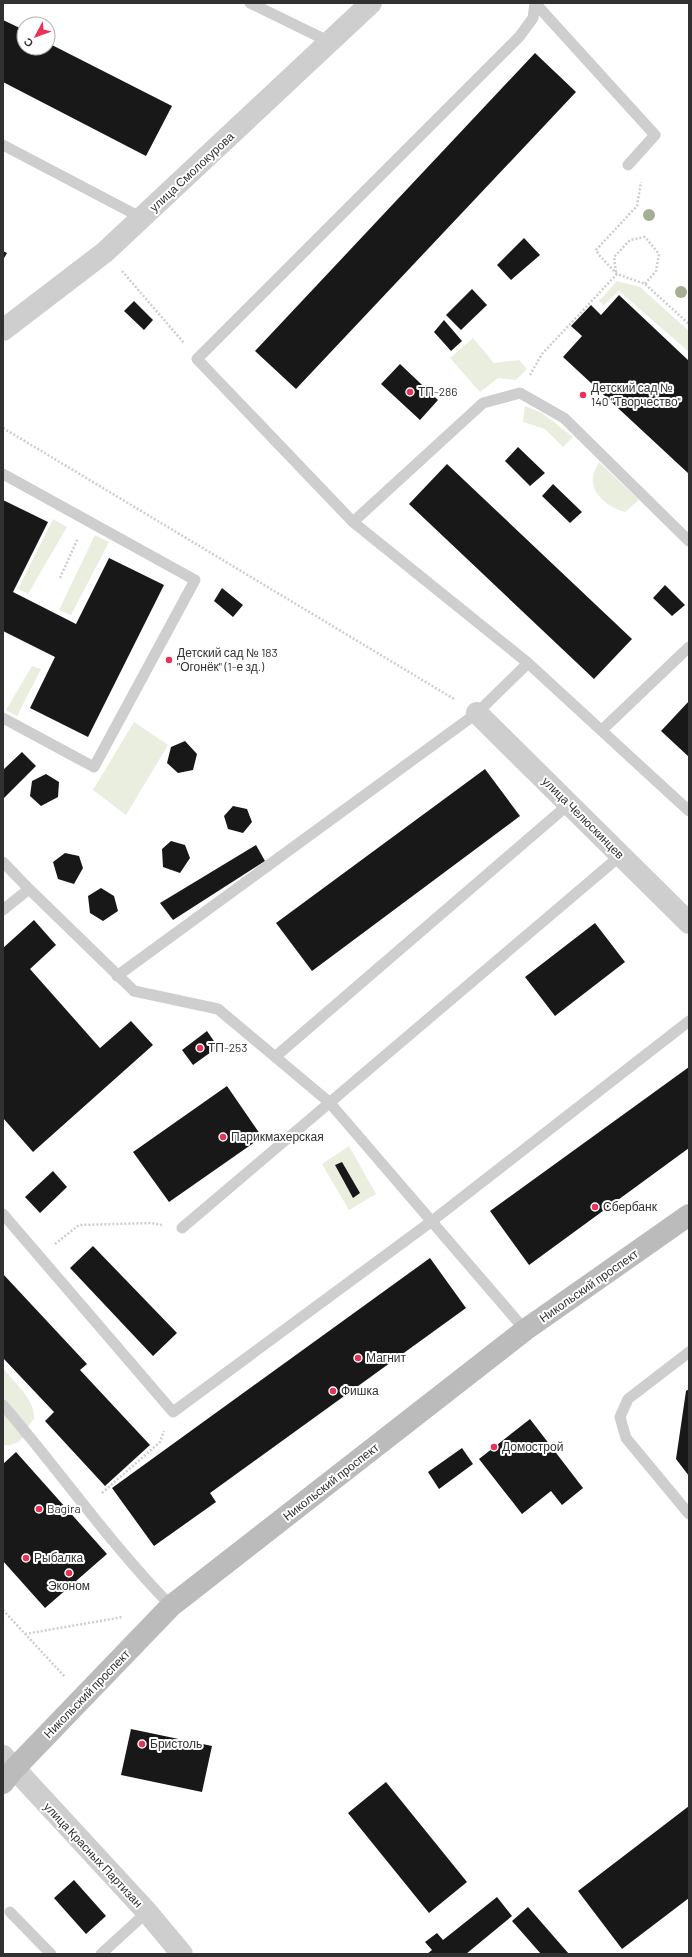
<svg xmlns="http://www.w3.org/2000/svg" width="692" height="1957" font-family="Barlow,sans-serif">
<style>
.green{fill:#e9eedf}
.building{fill:#181818}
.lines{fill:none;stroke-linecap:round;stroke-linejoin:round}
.path{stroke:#cecece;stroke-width:2.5;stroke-dasharray:2 2;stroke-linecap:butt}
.lane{stroke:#cecece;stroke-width:11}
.street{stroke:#cecece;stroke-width:22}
.secondary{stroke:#bbb;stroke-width:22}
.tree{fill:#a4af94}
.poi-dot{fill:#e83357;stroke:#fff;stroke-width:1.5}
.labels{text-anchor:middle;stroke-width:4;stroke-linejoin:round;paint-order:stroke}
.street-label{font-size:12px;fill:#313131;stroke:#fff}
.poi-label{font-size:12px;fill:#313131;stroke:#fff;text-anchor:start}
</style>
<rect width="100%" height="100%" fill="#fff"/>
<path class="green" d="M617,281L640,287L689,331V352L619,291L604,305L599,301Z
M473,338L494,363L519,360L527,369L516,380L498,378L480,392L450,358Z
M525,406L542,413L573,437L563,447L545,429L523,422Z
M599,462L639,500L625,512C611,509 590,494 593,477C593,472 597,467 599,462Z
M53,519L67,527L28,594L18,589Z
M95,535L109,542L71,615L59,610Z
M32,666L41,669L17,716L6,710Z
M134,722L168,745L126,815L93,790Z
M349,1146L376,1194L349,1210L322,1164Z
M3,1368C14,1383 35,1398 34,1419C26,1426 25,1440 16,1443C12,1445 7,1445 3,1446Z"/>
<path class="building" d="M3,20L24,30V48H48V43L172,106L146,156L3,82Z
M535,53L576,92L296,389L255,351Z
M524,238L540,255L511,280L497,265Z
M3,251L7,253L3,260Z
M472,289L487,305L461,330L446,315Z
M619,295L689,361V474L563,357L582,336L571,326L591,305L601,315Z
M134,301L153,320L144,330L124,311Z
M444,320L462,341L451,351L434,332Z
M400,364L438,400L420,420L381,384Z
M518,447L545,473L530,486L505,461Z
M447,464L632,639L594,679L409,504Z
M553,484L582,512L570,523L542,496Z
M3,500L48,522L13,592L76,624L109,558L164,585L88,737L30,708L55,657L3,631Z
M665,585L685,605L672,616L653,598Z
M222,588L243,605L233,617L214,601Z
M689,701V757L661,731Z
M185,741L197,754L193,770L178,773L167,763L171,747Z
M22,752L36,766L3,799V770Z
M485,769L520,816L312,971L276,923Z
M46,774L59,782L58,797L41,806L30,796L32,781Z
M233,806L247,809L252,822L243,833L228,829L224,816Z
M171,841L185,845L190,858L180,873L163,867L162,849Z
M256,845L265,861L173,920L160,903Z
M65,853L79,856L83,868L74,884L58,879L53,862Z
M101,888L114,896L118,911L103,921L90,913L88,896Z
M34,920L56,945L30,969L100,1048L131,1021L153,1045L33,1152L3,1118V948Z
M595,923L625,962L555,1016L525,977Z
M207,1031L218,1047L193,1065L182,1050Z
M689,1067V1148L529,1265L490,1211Z
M227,1086L262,1137L169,1202L133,1152Z
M342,1162L360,1193L353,1198L335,1165Z
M53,1171L67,1187L40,1213L25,1197Z
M93,1246L177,1333L153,1356L70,1268Z
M430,1258L466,1308L210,1493L216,1502L154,1546L112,1488Z
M3,1274L87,1364L80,1370L150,1445L105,1486L45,1421L54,1412L3,1358Z
M689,1389V1476L676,1459L686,1391Z
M530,1419L583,1488L562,1505L551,1491L522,1514L479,1459Z
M462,1448L473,1464L439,1489L428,1472Z
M16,1452L107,1554L45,1608L3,1561V1464Z
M131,1729L212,1746L202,1792L121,1775Z
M386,1782L467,1882L429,1913L348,1813Z
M689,1806V1898L622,1949L578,1891Z
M74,1880L106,1916L86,1934L54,1898Z
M497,1897L512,1916L466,1954H427L432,1950L425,1942L437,1933L443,1940Z
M528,1907L569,1954H541L512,1921Z"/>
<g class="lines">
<path class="path" d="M122,271L184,343
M616,272L614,257L630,240L645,237L659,254L656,271L645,284
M617,274L599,255L596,250L637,206L641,182
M530,375L542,354L617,274L645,284L689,324
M3,428L454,699
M60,578L78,538
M55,1244L79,1225L151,1223L162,1225
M102,1493L160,1442L164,1431
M3,1610L65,1677
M25,1634L123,1617"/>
<path class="lane" d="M250,3L330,42
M535,3L533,18L519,37L197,359L353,522L528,663L689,811
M535,3L655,135L628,165
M3,145L142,218
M3,474L195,580L94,767L3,718
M353,522L483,403L520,393L564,418L689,541
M602,730L689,647
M3,862L29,889
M3,910L29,889L134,991L218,1009L329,1102L525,1330
M117,976L477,713L528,663
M275,1057L569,804
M3,1214L173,1412L432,1221L689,1021
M182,1228L620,856
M689,1352L628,1399L620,1417L626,1438L689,1514
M3,1405C60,1471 110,1544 171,1606
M10,1912L51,1954
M101,1954L147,1912"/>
<path class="street" d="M3,330L105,252L371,3
M477,713L689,923
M3,1756L147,1912L182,1954"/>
<path class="secondary" d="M3,1783L14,1769L171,1606L525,1330L689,1215"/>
</g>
<g class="tree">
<circle cx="649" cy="215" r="6"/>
<circle cx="681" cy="292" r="6"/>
</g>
<g class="poi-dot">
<circle cx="410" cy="392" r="4"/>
<circle cx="583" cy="395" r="4"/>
<circle cx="169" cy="660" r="4"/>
<circle cx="200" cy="1048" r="4"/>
<circle cx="223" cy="1137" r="4"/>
<circle cx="595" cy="1207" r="4"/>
<circle cx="358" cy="1358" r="4"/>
<circle cx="333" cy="1391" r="4"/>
<circle cx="494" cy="1447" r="4"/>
<circle cx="39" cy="1509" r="4"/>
<circle cx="26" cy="1558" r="4"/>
<circle cx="69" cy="1573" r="4"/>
<circle cx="142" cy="1744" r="4"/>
</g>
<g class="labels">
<g class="street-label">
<text transform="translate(192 172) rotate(-43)" y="4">улица Смолокурова</text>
<text transform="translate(583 818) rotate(45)" y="4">улица Челюскинцев</text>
<text transform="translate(589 1286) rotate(-35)" y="4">Никольский проспект</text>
<text transform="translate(331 1482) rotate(-38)" y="4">Никольский проспект</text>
<text transform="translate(87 1694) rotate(-46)" y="4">Никольский проспект</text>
<text transform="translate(93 1855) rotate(47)" y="4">улица Красных Партизан</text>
</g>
<g class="poi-label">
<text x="591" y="392">Детский сад №<tspan x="591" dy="14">140 "Творчество"</tspan></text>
<text x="418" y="396">ТП-286</text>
<text x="177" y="657">Детский сад № 183<tspan x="177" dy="14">"Огонёк" (1-е зд.)</tspan></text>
<text x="208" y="1052">ТП-253</text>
<text x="231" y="1141">Парикмахерская</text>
<text x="603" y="1211">Сбербанк</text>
<text x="366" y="1362">Магнит</text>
<text x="341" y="1395">Фишка</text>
<text x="502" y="1451">Домострой</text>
<text x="47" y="1513">Bagira</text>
<text x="34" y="1562">Рыбалка</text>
<text x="69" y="1590" text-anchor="middle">Эконом</text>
<text x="150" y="1748">Бристоль</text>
</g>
</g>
<rect width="692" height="1957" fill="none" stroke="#313131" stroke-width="8"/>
<g transform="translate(36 36) rotate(229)"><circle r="19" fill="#ffffff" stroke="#adadad"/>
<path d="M0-3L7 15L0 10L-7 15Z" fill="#e83357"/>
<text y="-6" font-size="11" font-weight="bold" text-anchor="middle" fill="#313131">С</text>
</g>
</svg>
